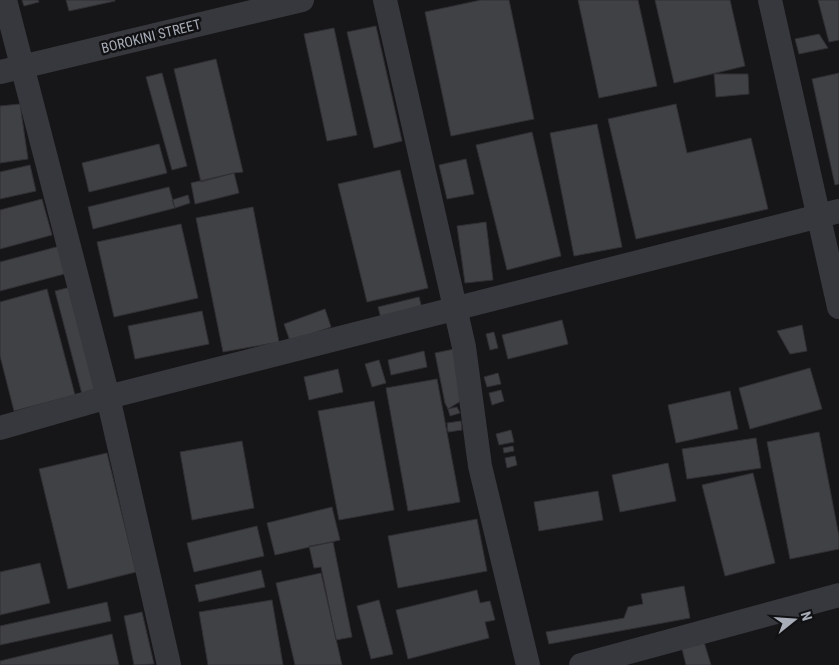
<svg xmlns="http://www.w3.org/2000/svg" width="839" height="665" font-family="'Roboto Condensed',sans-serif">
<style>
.building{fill:#404145;stroke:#303034}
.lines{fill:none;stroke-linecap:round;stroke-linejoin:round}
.street{stroke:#37383d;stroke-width:24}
.labels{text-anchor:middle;stroke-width:5;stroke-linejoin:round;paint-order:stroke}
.street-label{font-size:14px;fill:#a8adb8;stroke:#111113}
</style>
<rect width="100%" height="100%" fill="#161618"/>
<path class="building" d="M22,0H38L39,2L24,6Z
M66,0H115V1L69,11Z
M481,0H509L534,119L451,136L425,12Z
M578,0H638L657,86L599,98Z
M655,0H730L745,66L674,83Z
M818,0H839V40L829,42Z
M376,26L402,141L374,148L347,32Z
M334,28L357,135L327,141L304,34Z
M819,34L828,48L799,54L795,39Z
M216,59L243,172L234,173L201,182L174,69Z
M162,73L187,166L172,170L146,77Z
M839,73V184L835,185L812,79Z
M714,74H748L749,94L716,97Z
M20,104L28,159L0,163V106Z
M676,104L687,153L751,138L768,209L636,239L608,119Z
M597,124L622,247L574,256L550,133Z
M532,132L561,256L507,270L476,145Z
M159,144L167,173L89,192L82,163Z
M466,159L474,194L447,199L439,165Z
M30,165L36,191L0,199V172Z
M400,170L428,288L367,302L338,184Z
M234,173L239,193L195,204L191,183Z
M169,187L175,208L93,229L88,207Z
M188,195L190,203L175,208L172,200Z
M42,199L52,235L0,249V210Z
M253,207L279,342L223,352L196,218Z
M486,222L493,280L465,283L457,226Z
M181,224L198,298L114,317L97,242Z
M60,246L68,273L0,291V262Z
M71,287L98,390L82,394L55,291Z
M47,289L75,395L14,411L0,356V302Z
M419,297L423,312L382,322L378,307Z
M325,309L331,327L290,341L284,324Z
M202,311L209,344L135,359L128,326Z
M562,320L568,344L508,359L502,335Z
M802,325L807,351L790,354L777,331Z
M494,332L498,348L490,350L486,334Z
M464,347V399L448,409L445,403L435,353Z
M424,351L427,367L391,375L388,360Z
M379,360L386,383L372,387L365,364Z
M810,368L822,409L750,429L739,388Z
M338,369L343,392L309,400L304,377Z
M498,373L501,384L487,387L484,377Z
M437,379L460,502L408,511L386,388Z
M501,390L504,401L492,405L489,393Z
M730,391L738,429L676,443L668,405Z
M374,401L394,510L339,520L318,411Z
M457,407L460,413L450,416L448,409Z
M461,421L462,430L448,432L447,423Z
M511,430L514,442L499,445L496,434Z
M819,432L839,536V549L790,559L767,442Z
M756,438L761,468L687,479L682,449Z
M242,441L254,508L192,520L180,452Z
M513,446L514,451L504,453L503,448Z
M107,453L136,572L68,589L39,469Z
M515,456L517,465L507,468L505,458Z
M668,463L676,501L620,512L612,475Z
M753,473L775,563L725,576L702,485Z
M598,491L603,520L539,531L534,502Z
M332,507L340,540L275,555L267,523Z
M477,519L487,571L398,588L388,536Z
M257,526L264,556L194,572L187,543Z
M333,542L352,637L336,640L321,567L314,568L309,546Z
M40,563L50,603L0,615V572Z
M261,570L265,587L199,602L195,585Z
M321,573L342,665H295L276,583Z
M684,586L690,618L549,644L546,632L624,618L628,607L643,604L641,594Z
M477,590L480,603L490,601L495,620L485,622L489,638L408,659L396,610Z
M272,600L283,665H208L199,612Z
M379,600L393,654L371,659L357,606Z
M107,602L111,621L0,645V626Z
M142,612L154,664L134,665L124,616Z
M112,634L119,665H0V661Z
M704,642L711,665H686L682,649Z"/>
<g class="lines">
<path class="street" d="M5,0L108,397L169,665
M385,0L464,347L480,466L528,665
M770,0L839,307
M0,72L302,0
M0,428L108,397L839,211
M581,665L839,595"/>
</g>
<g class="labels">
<g class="street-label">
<text transform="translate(151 36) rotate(-14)" y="5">BOROKINI STREET</text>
</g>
</g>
<g transform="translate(794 620) rotate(73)" stroke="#111113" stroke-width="4" paint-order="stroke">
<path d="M0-4L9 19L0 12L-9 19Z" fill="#a8adb8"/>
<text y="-8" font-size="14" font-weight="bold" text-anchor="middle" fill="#a8adb8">N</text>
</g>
</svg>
